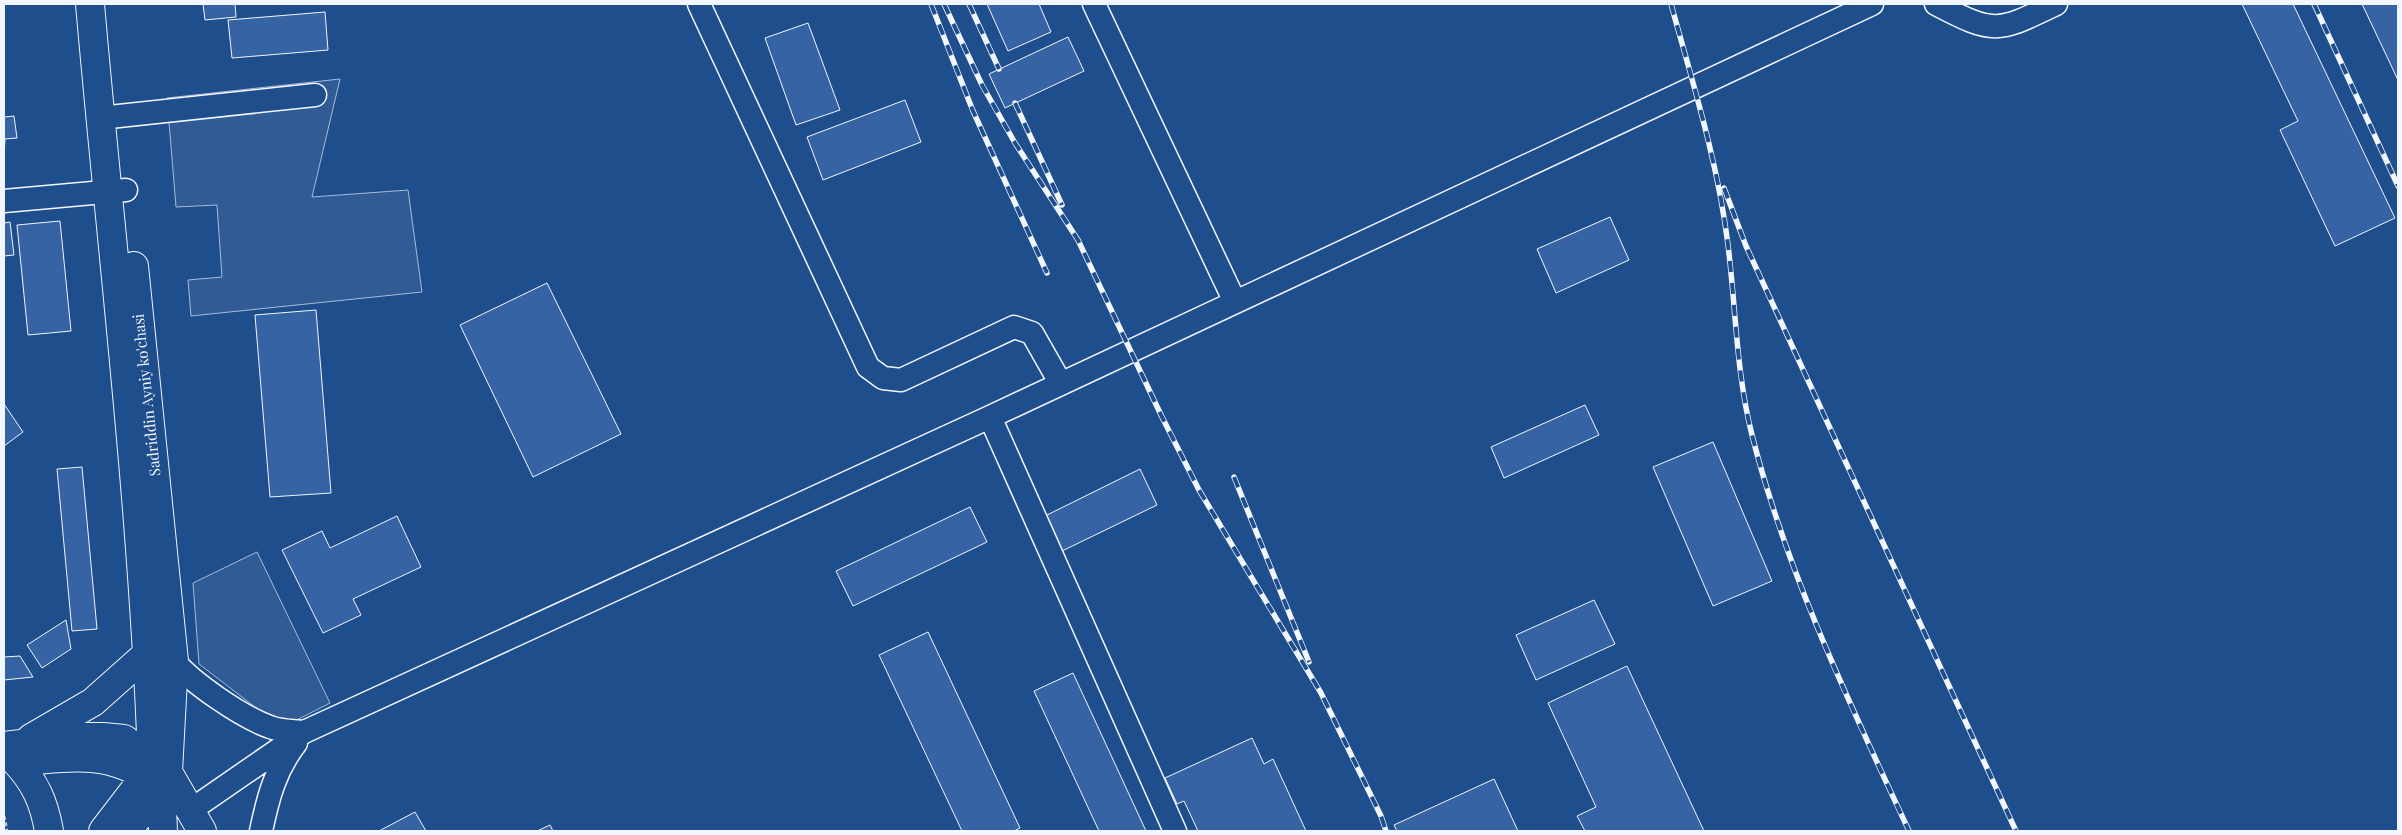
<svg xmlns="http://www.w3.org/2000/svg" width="2402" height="835" font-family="'Playfair Display',serif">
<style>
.parking{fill:#305b95;stroke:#a8bbd7}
.building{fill:#3563a3;stroke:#f2f6ff}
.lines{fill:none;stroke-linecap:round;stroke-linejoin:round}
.minor-casing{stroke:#f2f6ff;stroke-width:25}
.major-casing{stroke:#f2f6ff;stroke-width:30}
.path{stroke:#b3c4dc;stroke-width:3;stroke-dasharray:4 2.5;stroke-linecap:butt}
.minor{stroke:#1f4e8c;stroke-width:22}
.major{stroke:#1f4e8c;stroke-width:28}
.rail-casing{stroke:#f2f6ff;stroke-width:5.5}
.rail{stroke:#1f4e8c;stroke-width:4;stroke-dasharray:11;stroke-linecap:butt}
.labels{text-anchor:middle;stroke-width:4;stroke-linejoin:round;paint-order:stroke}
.street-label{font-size:15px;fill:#f2f6ff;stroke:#1f4e8c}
</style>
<rect width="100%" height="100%" fill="#1f4e8c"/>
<path class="parking" d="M340,79L312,197L408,190L422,292L191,316L188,280L222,277L217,205L176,207L167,98Z
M257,552L330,703L287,725L268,717L199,664L193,583Z"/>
<path class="building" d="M203,4H235L236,17L205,20Z
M987,4H1039L1051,32L1008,51Z
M2242,4H2293L2395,218L2335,246L2280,130L2298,121Z
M2362,4H2398V80Z
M325,12L328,50L232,58L228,20Z
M808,23L840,110L796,125L765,38Z
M1068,37L1084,71L1005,108L989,74Z
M905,100L921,142L823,180L807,137Z
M14,116L17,138L5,139L4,155V117Z
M1610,217L1629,260L1556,293L1537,249Z
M60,221L71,331L28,335L17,225Z
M10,222L14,255L4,256V223Z
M547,283L621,434L533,477L460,325Z
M316,310L331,493L270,497L255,315Z
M4,404L23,432L4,446Z
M1585,405L1599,435L1504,478L1491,447Z
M1713,442L1772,581L1713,606L1653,467Z
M82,467L97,629L72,631L57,469Z
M1140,469L1157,505L1060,552L1043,517Z
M970,507L987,542L853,606L836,571Z
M397,516L421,567L353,599L361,615L323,633L282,550L322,531L330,548Z
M1594,600L1615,644L1536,680L1516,635Z
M66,620L71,649L42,668L27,645Z
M928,632L1020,828L1014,831H962L879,655Z
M20,656L33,677L4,680V657Z
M1627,666L1704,831H1585L1577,816L1596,807L1548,703Z
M1073,673L1146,831H1099L1034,691Z
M1252,738L1264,764L1273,759L1306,831H1198L1184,801L1177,804L1165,778Z
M1494,779L1518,831H1397L1394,825Z
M415,812L426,831H379Z
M550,825L553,831H537Z"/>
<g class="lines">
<defs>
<path id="minor" d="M699,4L868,367L883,378L901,380L1014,327L1032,333L1061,384
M1094,4L1235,302
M1936,4C1995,35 1998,32 2056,4
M100,118L315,95
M4,201L126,190
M990,417L1175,831
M174,661C192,683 242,717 270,727C280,731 293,731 304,732
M191,810L304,732L990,417L1872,4
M261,831C268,798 275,770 296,743"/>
<path id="major" d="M90,4C112,256 143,507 152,760L146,775L103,831
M31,738L93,702L148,653
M4,746L81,737H103L124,739L168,772L202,831
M35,760C91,756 112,753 161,785
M15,761C35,782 44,802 49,831
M161,785L163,831
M127,831L147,806L168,772L174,661L134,266"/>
</defs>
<use href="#minor" class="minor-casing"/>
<use href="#major" class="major-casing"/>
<path class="path" d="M4,816L7,831"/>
<use href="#minor" class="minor"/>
<use href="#major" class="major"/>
<defs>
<path id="rail" d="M931,4L973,111L1047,273
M944,4L982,85L1015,143L1078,240L1162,417L1199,490L1321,693L1381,816L1386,831
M969,4L999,69
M1671,4C1693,84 1718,163 1728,245C1736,309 1736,372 1752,435C1787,573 1849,702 1909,831
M2314,4L2398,186
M1015,103L1062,205
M1724,188L1746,246L2016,831
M1234,477L1309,662"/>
</defs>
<use href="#rail" class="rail-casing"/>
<use href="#rail" class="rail"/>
</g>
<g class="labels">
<g class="street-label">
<text transform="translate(147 395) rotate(-96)" y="5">Sadriddin Ayniy ko'chasi</text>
</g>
</g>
<rect width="2402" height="835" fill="none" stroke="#f2f6ff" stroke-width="10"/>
</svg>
